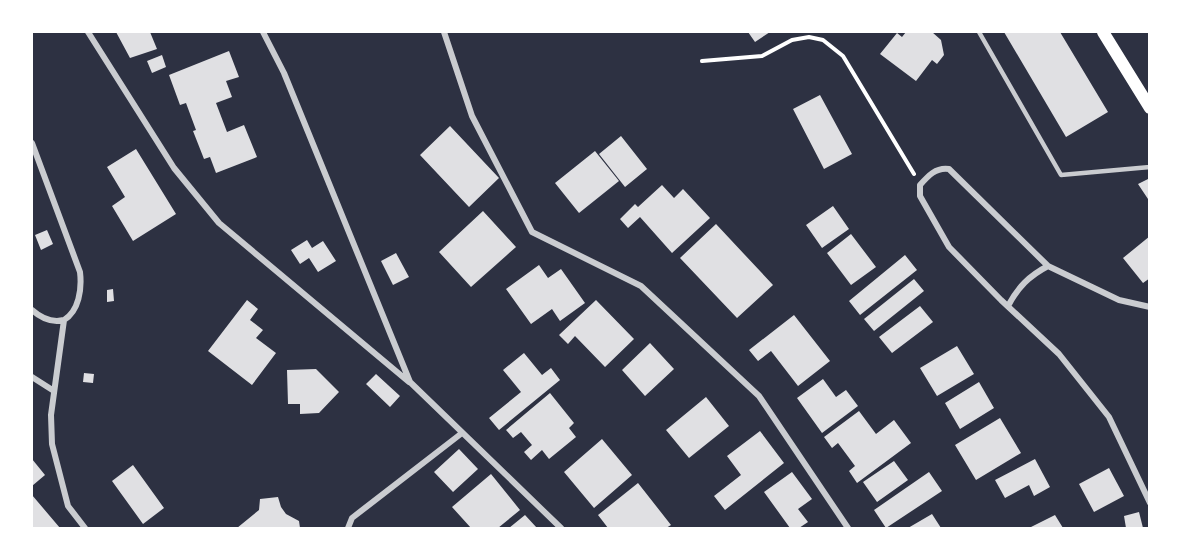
<svg xmlns="http://www.w3.org/2000/svg" width="1181" height="560" font-family="Cabin,sans-serif">
<style>
.building{fill:#e0e0e3}
.lines{fill:none;stroke-linecap:round;stroke-linejoin:round}
.path{stroke:#fff;stroke-width:4}
.service{stroke:#caccd0;stroke-width:4.5}
.minor{stroke:#caccd0;stroke-width:6}
.secondary{stroke:#fff;stroke-width:12}
</style>
<rect width="100%" height="100%" fill="#2d3142"/>
<path class="building" d="M116,32H150L157,49L130,58Z
M748,32H770L755,42Z
M906,32H932L941,40L944,55L937,64L932,60L916,81L880,54L897,33L902,37Z
M1004,32H1060L1108,112L1066,137Z
M229,51L239,77L226,81L232,97L216,103L227,132L244,125L257,157L216,173L210,157L204,159L193,131L196,130L186,103L180,105L169,75Z
M162,55L166,67L152,73L147,61Z
M820,95L852,154L824,169L793,109Z
M450,126L499,178L469,207L420,155Z
M621,136L647,169L625,187L599,154Z
M136,149L176,214L133,241L112,206L125,197L107,167Z
M595,151L619,181L579,213L555,183Z
M1150,178V202L1138,184Z
M662,185L674,198L683,189L710,218L672,253L640,217L628,228L620,219L635,204L638,207Z
M833,206L849,229L822,248L806,225Z
M483,211L516,247L471,287L439,252Z
M716,224L773,285L737,318L680,258Z
M47,230L53,244L41,250L35,235Z
M851,234L876,267L851,285L827,253Z
M1150,236V278L1143,283L1123,258Z
M307,240L312,248L323,241L336,261L318,272L309,258L300,264L291,250Z
M396,253L409,277L393,285L381,261Z
M905,255L917,270L860,315L849,301Z
M539,265L548,278L561,269L585,303L560,321L552,309L531,324L506,289Z
M914,279L924,291L874,331L864,319Z
M113,289L114,301L107,302V290Z
M247,300L258,309L250,320L263,330L256,338L276,353L252,385L208,351Z
M596,300L634,339L605,367L575,336L568,344L559,335Z
M920,306L933,322L892,353L879,337Z
M794,315L830,361L798,386L771,351L758,361L749,350Z
M650,343L674,369L645,396L622,370Z
M957,346L974,374L937,396L920,368Z
M524,353L542,375L551,368L560,380L499,430L489,418L521,392L503,370Z
M316,369L339,392L319,413L300,414V404H288L287,370Z
M84,373L94,374L93,383L83,382Z
M376,374L400,396L390,407L366,384Z
M823,379L836,397L846,390L858,406L822,433L797,398Z
M979,382L994,408L960,429L945,403Z
M550,393L574,423L569,428L576,437L549,459L542,450L531,460L524,452L532,445L521,432L513,438L506,430Z
M706,397L729,426L689,458L666,430Z
M859,411L876,434L894,420L911,443L857,483L849,471L855,466L838,443L832,448L824,437Z
M1000,418L1021,453L976,480L955,445Z
M760,431L784,463L725,510L714,496L741,475L727,456Z
M602,439L632,475L594,508L564,472Z
M459,449L478,469L453,492L434,472Z
M32,459L45,475L32,486Z
M1035,459L1050,487L1034,496L1029,485L1005,498L995,480Z
M894,461L908,480L877,502L863,482Z
M133,465L164,508L143,524L112,481Z
M1109,468L1124,496L1094,512L1079,484Z
M792,472L812,499L798,509L808,522L799,528H790L764,492Z
M929,472L942,491L886,528L874,510Z
M491,474L520,510L498,528H471L452,507Z
M638,483L671,525L666,528H608L598,515Z
M32,495L60,528H32Z
M278,497L281,507L286,514L299,521L300,528H237L259,510L260,499Z
M1139,512L1143,528H1126L1124,516Z
M932,514L941,528H908Z
M525,515L537,528H509Z
M1055,515L1063,528H1029Z"/>
<g class="lines">
<path class="path" d="M702,61L762,56L792,40L809,37L823,40L843,56L914,174"/>
<path class="service" d="M979,32L1061,175L1150,167"/>
<path class="minor" d="M88,32L174,168L219,223L409,382
M263,32L284,73L410,382L561,528
M444,32L472,116L532,232L641,286L759,396L848,528
M32,143L80,272C82,289 79,311 64,320
M1008,306C1018,287 1029,276 1048,266
M1150,307L1119,300L1048,266L949,169C936,167 928,176 920,185V196L949,247L1001,300L1059,354L1109,417L1150,503
M32,310C41,318 52,323 64,320
M64,320L51,415L52,444L68,506L85,528
M32,377L54,391
M348,528L352,518L462,433"/>
<path class="secondary" d="M1103,32L1150,108"/>
</g>
<rect width="1181" height="560" fill="none" stroke="#ffffff" stroke-width="66"/>
</svg>
